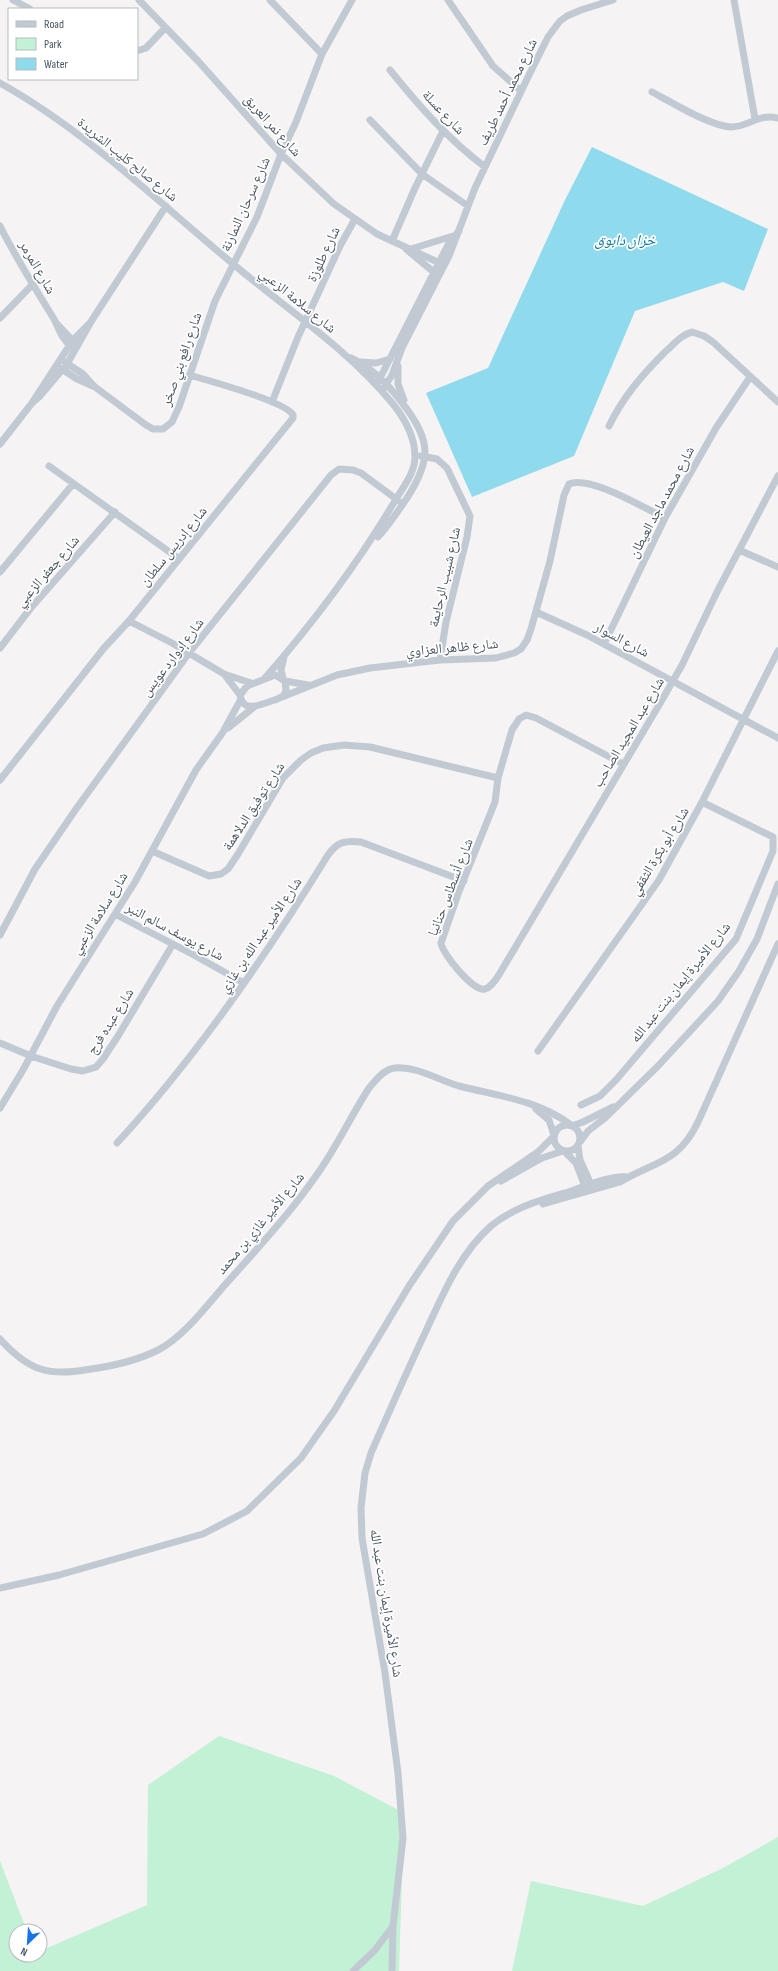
<svg xmlns="http://www.w3.org/2000/svg" width="778" height="1971" font-family="'Sofia Sans Condensed','Noto Naskh Arabic',sans-serif">
<style>
.green{fill:#c3f1d5}
.water{fill:#90daee}
.lines{fill:none;stroke-linecap:round;stroke-linejoin:round}
.street{stroke:#c1cad2;stroke-width:7}
.labels{text-anchor:middle;stroke-width:3.5;stroke-linejoin:round;paint-order:stroke}
.street-label{font-size:14px;fill:#4a5661;stroke:#fff}
.water-label{font-size:15px;font-style:italic;fill:#0c7c9b;stroke:#fff}
</style>
<rect width="100%" height="100%" fill="#f5f3f3"/>
<path class="green" d="M219,1736L334,1776L404,1813L399,1971H0V1861L27,1931H16V1955H40V1951L147,1905L148,1785Z
M778,1837V1971H512L531,1881L643,1906L723,1868Z"/>
<path class="water" d="M592,147L768,229L744,291L723,282L635,311L574,456L472,497L426,393L488,368L565,200Z"/>
<g class="lines">
<path class="street" d="M13,0L30,9
M139,0L198,61L281,154L334,204L377,234L444,265
M270,0L322,54
M448,0L493,66L521,91
M734,0L755,119
M137,51L146,48L165,28
M390,70C419,106 448,139 485,167
M0,83C86,131 157,201 232,263C286,309 347,348 393,404C405,419 415,437 415,457C415,472 404,486 396,499C359,562 313,623 265,678
M652,92C671,102 710,126 731,127C749,127 758,113 778,118
M370,120L422,174L468,206
M0,226C16,258 35,288 54,319C59,329 62,340 72,347
M392,241L415,188L443,131
M406,249L436,274
M411,249L453,236
M0,318L32,285
M56,323L75,343
M351,358C372,368 389,385 403,404C431,440 432,459 407,498C398,511 389,525 378,537
M65,362L83,374L95,387
M360,362L376,363L390,359
M57,366L77,379L95,387L146,425L153,429H163L172,422L179,407L215,301L257,217L281,154L296,122L322,54L352,0
M398,366V384L404,400
M378,382L450,241L459,231
M382,391L392,375L402,348L449,256L475,188L528,77L548,37L560,21L567,16L581,10L613,0
M272,402L298,337L340,246L355,219
M32,403L40,396L67,364L92,320L166,206
M609,426C623,397 642,375 665,352C674,344 681,335 692,332L704,336L713,342L778,402
M0,444L32,403L73,340L91,322
M421,456L437,459L447,468L470,516L467,537L446,622L440,660
M49,466L178,558
M739,550L778,567
M0,572L73,484
M536,612L587,635L778,738
M129,621L172,643L224,674L251,683
M604,644L665,518L716,428L750,377
M0,648L30,609L115,512
M224,674L240,695
M275,675L285,681L286,690L284,695C280,699 274,700 269,702C257,706 243,712 240,695L247,686Z
M283,678L281,670L284,657
M285,681L308,685
M282,697L337,675L370,668L440,660L496,658L514,653L521,649L527,640L531,629L550,561L564,495L569,484C590,475 644,508 665,518
M228,728L254,707
M623,764L536,718L526,715L519,719L512,730L498,778L495,802L458,894L441,943C442,953 473,992 485,989C492,987 497,978 500,973L662,700L682,665L717,592L778,476
M0,780L104,648L129,621L293,418V415C286,402 207,380 189,375
M152,851L209,876L221,874L228,869L238,854L283,778L301,760L311,753L323,748L344,745L370,747L498,778
M115,914L192,954L244,983
M0,935L35,869L76,809L189,653L331,475L339,469L353,470L361,473L403,504
M0,1043L31,1056L71,1069L83,1071L96,1067L103,1059L118,1036L173,944
M538,1051L659,880L702,802L778,651
M581,1105L600,1096L616,1080L736,939L773,851V837L702,802
M0,1108L23,1070L57,1006L135,882L196,770L223,732L241,699
M536,1109L549,1120L554,1135
M554 1138a13 13 0 1 1 26 0a13 13 0 1 1-26 0Z
M572,1126L583,1122L613,1107
M580,1142L588,1131L605,1118L658,1066L718,1001L739,971L757,939L778,884
M117,1143C198,1055 266,956 328,855C337,842 345,840 361,842L464,881
M578,1146L580,1160L593,1189
M565,1152L576,1163L586,1189
M501,1181L542,1158L563,1151
M543,1204L620,1182C654,1161 678,1164 698,1122L778,944
M0,1339C29,1371 49,1377 91,1369C113,1366 138,1360 158,1350C182,1338 206,1307 223,1287C256,1250 290,1214 318,1173C337,1146 351,1116 369,1088C376,1080 384,1069 395,1068C417,1066 438,1080 459,1086C498,1096 538,1100 571,1125
M0,1588L59,1575L203,1534L247,1511L301,1458L334,1411L409,1286L453,1221L488,1186L538,1152L553,1137
M353,1971L375,1950L393,1926L403,1838L398,1773L385,1673L362,1538L361,1508L365,1473L371,1453C389,1412 407,1371 426,1331C443,1294 460,1253 491,1226C514,1207 541,1200 568,1192C584,1187 611,1175 627,1177
M392,1971L393,1926"/>
</g>
<g class="labels">
<g class="street-label">
<text transform="translate(507 92) rotate(-64)" y="5">شارع محمد أحمد طريف</text>
<text transform="translate(444 112) rotate(47)" y="5">شارع عسلة</text>
<text transform="translate(273 125) rotate(48)" y="5">شارع نمر العريق</text>
<text transform="translate(128 159) rotate(39)" y="5">شارع صالح كليب الشريدة</text>
<text transform="translate(245 204) rotate(-66)" y="5">شارع سرحان النمارنة</text>
<text transform="translate(323 254) rotate(-65)" y="5">شارع طلوزة</text>
<text transform="translate(38 267) rotate(60)" y="5">شارع المرمر</text>
<text transform="translate(298 300) rotate(39)" y="5">شارع سلامة الزعبي</text>
<text transform="translate(181 359) rotate(-71)" y="5">شارع رافع بني صخر</text>
<text transform="translate(661 502) rotate(-62)" y="5">شارع محمد ماجد العيطان</text>
<text transform="translate(173 546) rotate(-51)" y="5">شارع إدريس سلطان</text>
<text transform="translate(47 571) rotate(-49)" y="5">شارع جعفر الزعبي</text>
<text transform="translate(444 577) rotate(-77)" y="5">شارع شبيب الرحايمة</text>
<text transform="translate(622 639) rotate(28)" y="5">شارع السوار</text>
<text transform="translate(452 647) rotate(-5)" y="5">شارع ظاهر العزاوي</text>
<text transform="translate(172 657) rotate(-53)" y="5">شارع إدوارد عويس</text>
<text transform="translate(628 732) rotate(-59)" y="5">شارع عبد المجيد الصاحب</text>
<text transform="translate(253 806) rotate(-57)" y="5">شارع توفيق الدلاهمة</text>
<text transform="translate(659 851) rotate(-59)" y="5">شارع أبو بكرة الثقفي</text>
<text transform="translate(450 887) rotate(-69)" y="5">شارع أنسطاس حنانيا</text>
<text transform="translate(99 913) rotate(-58)" y="5">شارع سلامة الزعبي</text>
<text transform="translate(175 931) rotate(28)" y="5">شارع يوسف سالم النبر</text>
<text transform="translate(260 935) rotate(-56)" y="5">شارع الأمير عبد الله بن غازي</text>
<text transform="translate(680 982) rotate(-51)" y="5">شارع الأميرة إيمان بنت عبد الله</text>
<text transform="translate(110 1021) rotate(-58)" y="5">شارع عبده فرج</text>
<text transform="translate(260 1223) rotate(-50)" y="5">شارع الأمير غازي بن محمد</text>
<text transform="translate(387 1603) rotate(81)" y="5">شارع الأميرة إيمان بنت عبد الله</text>
</g>
<g class="water-label">
<text x="625" y="245">خزان دابوق</text>
</g>
</g>
<rect x="8" y="8" width="130" height="72" fill="#ffffff" stroke="#b7bbc0"/>
<rect x="16" y="21" width="20" height="6" fill="#c1cad2" stroke="#b7bbc0"/>
<text x="44" y="28" font-size="12" fill="#4a5661">Road</text>
<rect x="16" y="38" width="20" height="12" fill="#c3f1d5" stroke="#b7bbc0"/>
<text x="44" y="48" font-size="12" fill="#4a5661">Park</text>
<rect x="16" y="58" width="20" height="12" fill="#90daee" stroke="#b7bbc0"/>
<text x="44" y="68" font-size="12" fill="#4a5661">Water</text>
<g transform="translate(28 1943) rotate(205)"><circle r="19" fill="#ffffff" stroke="#b7bbc0"/>
<path d="M0-3L7 15L0 10L-7 15Z" fill="#1a73e8"/>
<text y="-6" font-size="11" font-weight="bold" text-anchor="middle" fill="#4a5661">N</text>
</g>
</svg>
